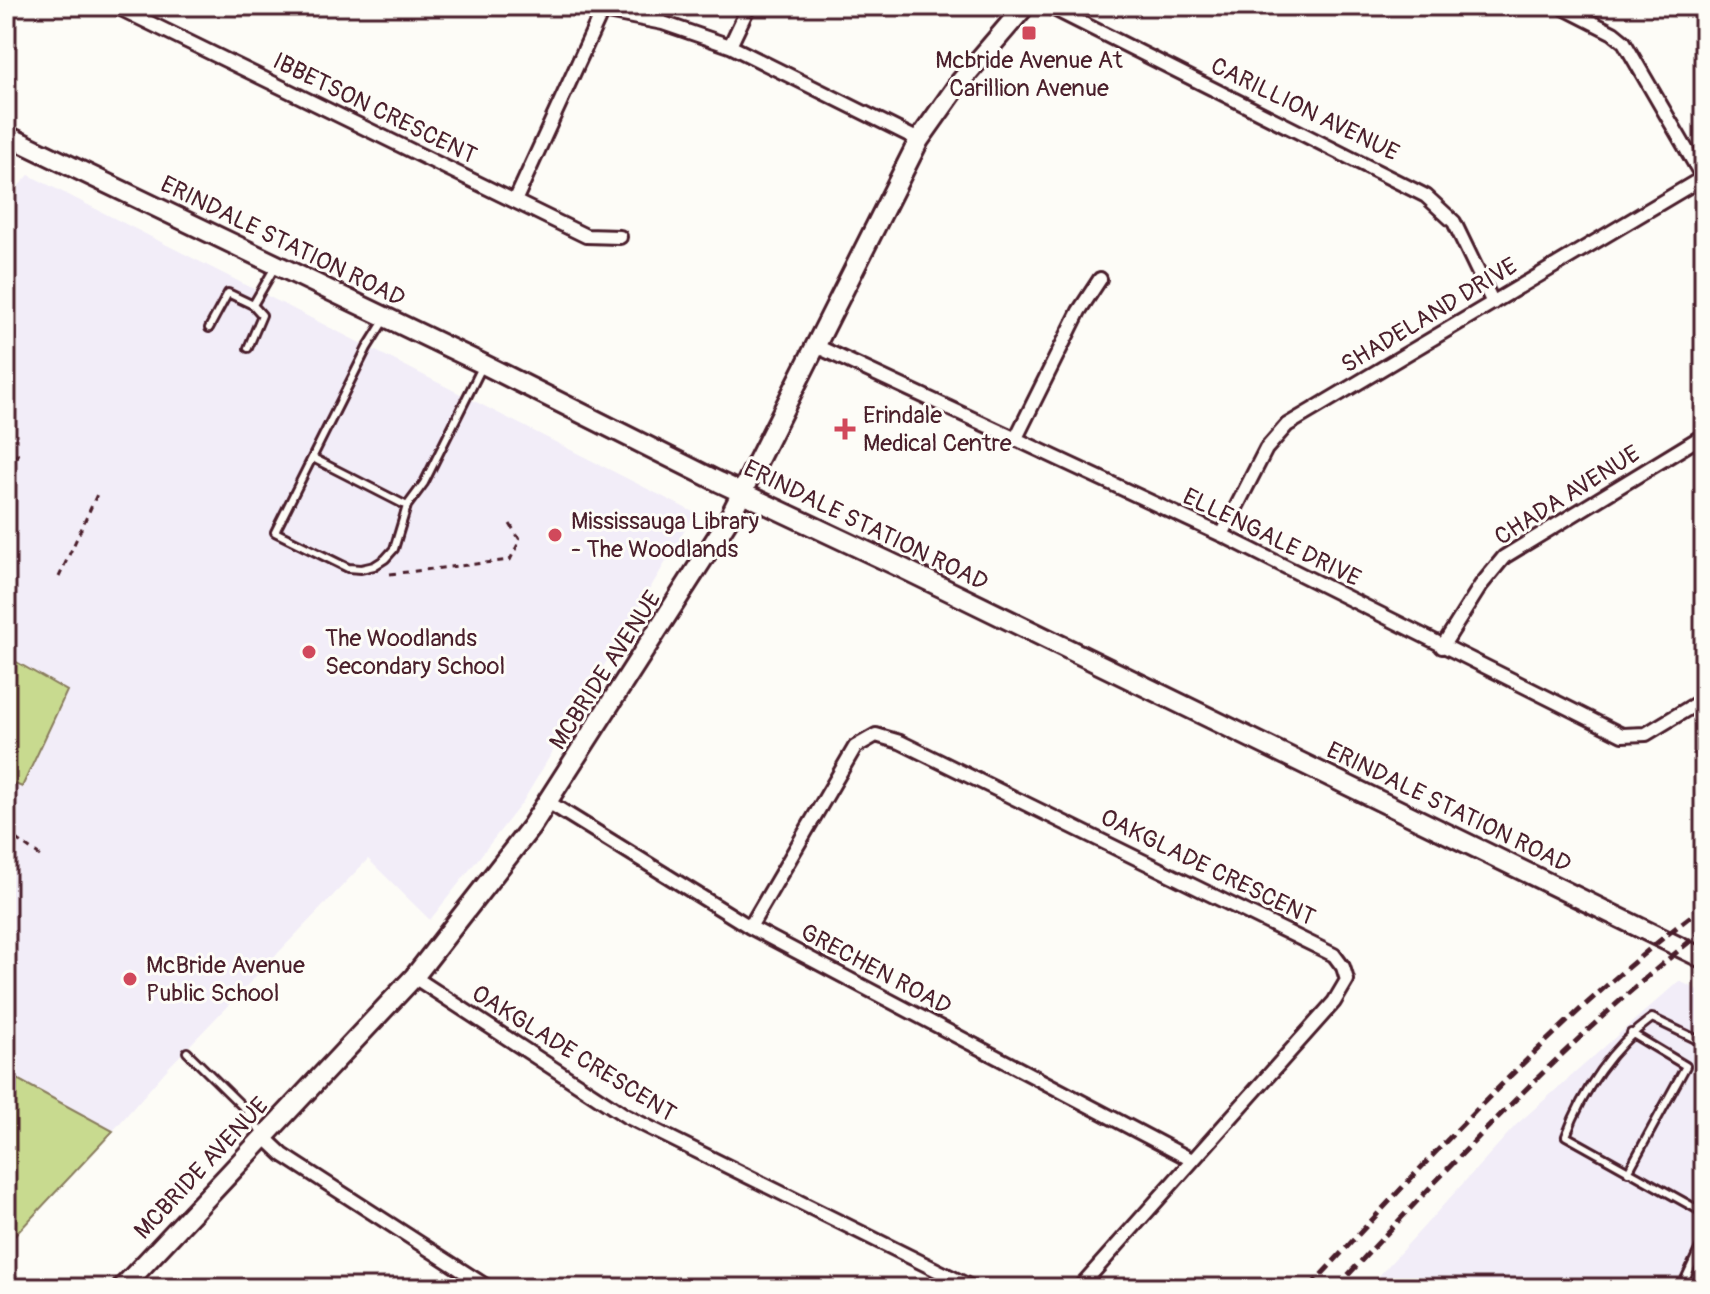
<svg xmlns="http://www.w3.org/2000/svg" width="1710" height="1294" font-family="Pangolin,sans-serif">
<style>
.built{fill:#f2edf8}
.green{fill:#c8da8f;stroke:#897c5d;stroke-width:2}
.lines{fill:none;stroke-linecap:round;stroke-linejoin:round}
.lane-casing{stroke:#4a1f2b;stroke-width:12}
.street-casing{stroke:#4a1f2b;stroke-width:18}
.secondary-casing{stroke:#4a1f2b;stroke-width:24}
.path{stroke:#4a1f2b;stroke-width:3;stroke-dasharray:6 6;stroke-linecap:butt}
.lane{stroke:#fdfcf7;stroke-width:6}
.street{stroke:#fdfcf7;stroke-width:12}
.secondary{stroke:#fdfcf7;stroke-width:18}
.rail{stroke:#4a1f2b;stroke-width:5;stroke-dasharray:12 6;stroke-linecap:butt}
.poi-dot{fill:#d1495b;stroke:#fdfcf7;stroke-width:3}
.labels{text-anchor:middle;stroke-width:6;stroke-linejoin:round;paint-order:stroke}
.poi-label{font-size:24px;fill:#4a1f2b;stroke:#fdfcf7;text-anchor:start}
.street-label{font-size:24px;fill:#4a1f2b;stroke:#fdfcf7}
</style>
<rect width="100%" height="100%" fill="#fdfcf7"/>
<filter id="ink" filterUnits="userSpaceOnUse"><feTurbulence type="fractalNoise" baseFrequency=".0125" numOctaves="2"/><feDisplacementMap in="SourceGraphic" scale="16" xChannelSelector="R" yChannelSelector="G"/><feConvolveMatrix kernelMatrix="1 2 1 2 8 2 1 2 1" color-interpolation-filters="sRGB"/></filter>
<g filter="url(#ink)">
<path class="built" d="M29,175L695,513L522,803L430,920L368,859L169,1067L113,1131L6,1073V199Z
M1679,981L1704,993V1288H1368L1516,1125Z"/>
<path class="green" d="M13,660L67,691L22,787L6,780V676Z
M6,1073L113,1131L6,1245Z"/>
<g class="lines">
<defs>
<path id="lane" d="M253,305L275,267
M385,319L367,348L275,532L348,568L361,569L374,566L385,559L394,549L407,506L424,483L482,367
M209,328L228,293L253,305L262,315L248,348
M313,458L407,506
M1704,1043L1652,1018C1612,1047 1583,1090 1566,1136L1704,1213
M187,1052L246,1110L263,1135
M1628,1172L1686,1066L1631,1033
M1427,1284L1435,1288
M1681,1288L1704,1239"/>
<path id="street" d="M115,6L586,236L620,237
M591,6L602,11L663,23L730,46L919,140
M1048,6L1426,196L1454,222L1493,303
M1560,6L1613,33L1624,42L1703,178
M730,46L749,6
M515,201L602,11
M816,346L1222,535L1622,735L1646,734L1704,699
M1015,440L1079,311L1100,279
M1222,535L1266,449L1287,425L1704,177
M1442,647L1481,585L1504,557L1704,435
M548,802L750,927L1192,1160
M750,927L855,747L876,735L900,742L1334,955L1343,967L1347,980L1334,1002L1079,1288
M414,977L626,1116L973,1288
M263,1136L283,1155L489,1288"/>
<path id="secondary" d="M6,135L483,364L719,482L902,568L1704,959
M122,1288L414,977L531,827L728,520L919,140L960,82L1025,6"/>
</defs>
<use href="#lane" class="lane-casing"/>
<use href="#street" class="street-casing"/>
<use href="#secondary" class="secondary-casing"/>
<path class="path" d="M6,479L18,453
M390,574L510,560L520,540L510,524
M59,577L99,490
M6,832L40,856"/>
<use href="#lane" class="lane"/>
<use href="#street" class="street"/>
<use href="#secondary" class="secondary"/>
<path class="rail" d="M1309,1288C1434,1153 1557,1017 1704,906
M1336,1288C1453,1162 1569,1037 1704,930"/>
</g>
</g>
<g class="poi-dot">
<rect x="1021" y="25" width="16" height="16" rx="4"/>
<path d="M841 417h8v8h8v8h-8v8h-8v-8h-8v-8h8z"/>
<circle cx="555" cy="535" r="8"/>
<circle cx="309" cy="652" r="8"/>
<circle cx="130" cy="979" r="8"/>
</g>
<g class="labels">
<g class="poi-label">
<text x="1029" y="68" text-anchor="middle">Mcbride Avenue At<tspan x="1029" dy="28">Carillion Avenue</tspan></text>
<text x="863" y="423">Erindale<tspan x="863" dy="28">Medical Centre</tspan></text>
<text x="571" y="529">Mississauga Library<tspan x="571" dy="28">- The Woodlands</tspan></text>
<text x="325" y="646">The Woodlands<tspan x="325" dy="28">Secondary School</tspan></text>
<text x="146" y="973">McBride Avenue<tspan x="146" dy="28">Public School</tspan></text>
</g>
<g class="street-label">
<text transform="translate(375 108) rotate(26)" y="8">IBBETSON CRESCENT</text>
<text transform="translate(1305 109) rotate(26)" y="8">CARILLION AVENUE</text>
<text transform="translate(283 241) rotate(26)" y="8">ERINDALE STATION ROAD</text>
<text transform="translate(1429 315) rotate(-31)" y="8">SHADELAND DRIVE</text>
<text transform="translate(1567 495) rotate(-32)" y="8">CHADA AVENUE</text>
<text transform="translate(866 525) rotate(26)" y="8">ERINDALE STATION ROAD</text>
<text transform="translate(1272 537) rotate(26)" y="8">ELLENGALE DRIVE</text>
<text transform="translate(605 670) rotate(-57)" y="8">MCBRIDE AVENUE</text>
<text transform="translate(1449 807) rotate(26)" y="8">ERINDALE STATION ROAD</text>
<text transform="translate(1208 867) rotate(26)" y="8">OAKGLADE CRESCENT</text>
<text transform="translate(876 969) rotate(28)" y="8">GRECHEN ROAD</text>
<text transform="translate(574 1053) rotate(32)" y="8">OAKGLADE CRESCENT</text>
<text transform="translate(201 1168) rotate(-47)" y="8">MCBRIDE AVENUE</text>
</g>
</g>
<rect width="1710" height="1294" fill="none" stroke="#fdfcf7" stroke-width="32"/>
<rect x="16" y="16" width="1678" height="1262" fill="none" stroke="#4a1f2b" stroke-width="3" filter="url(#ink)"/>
</svg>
